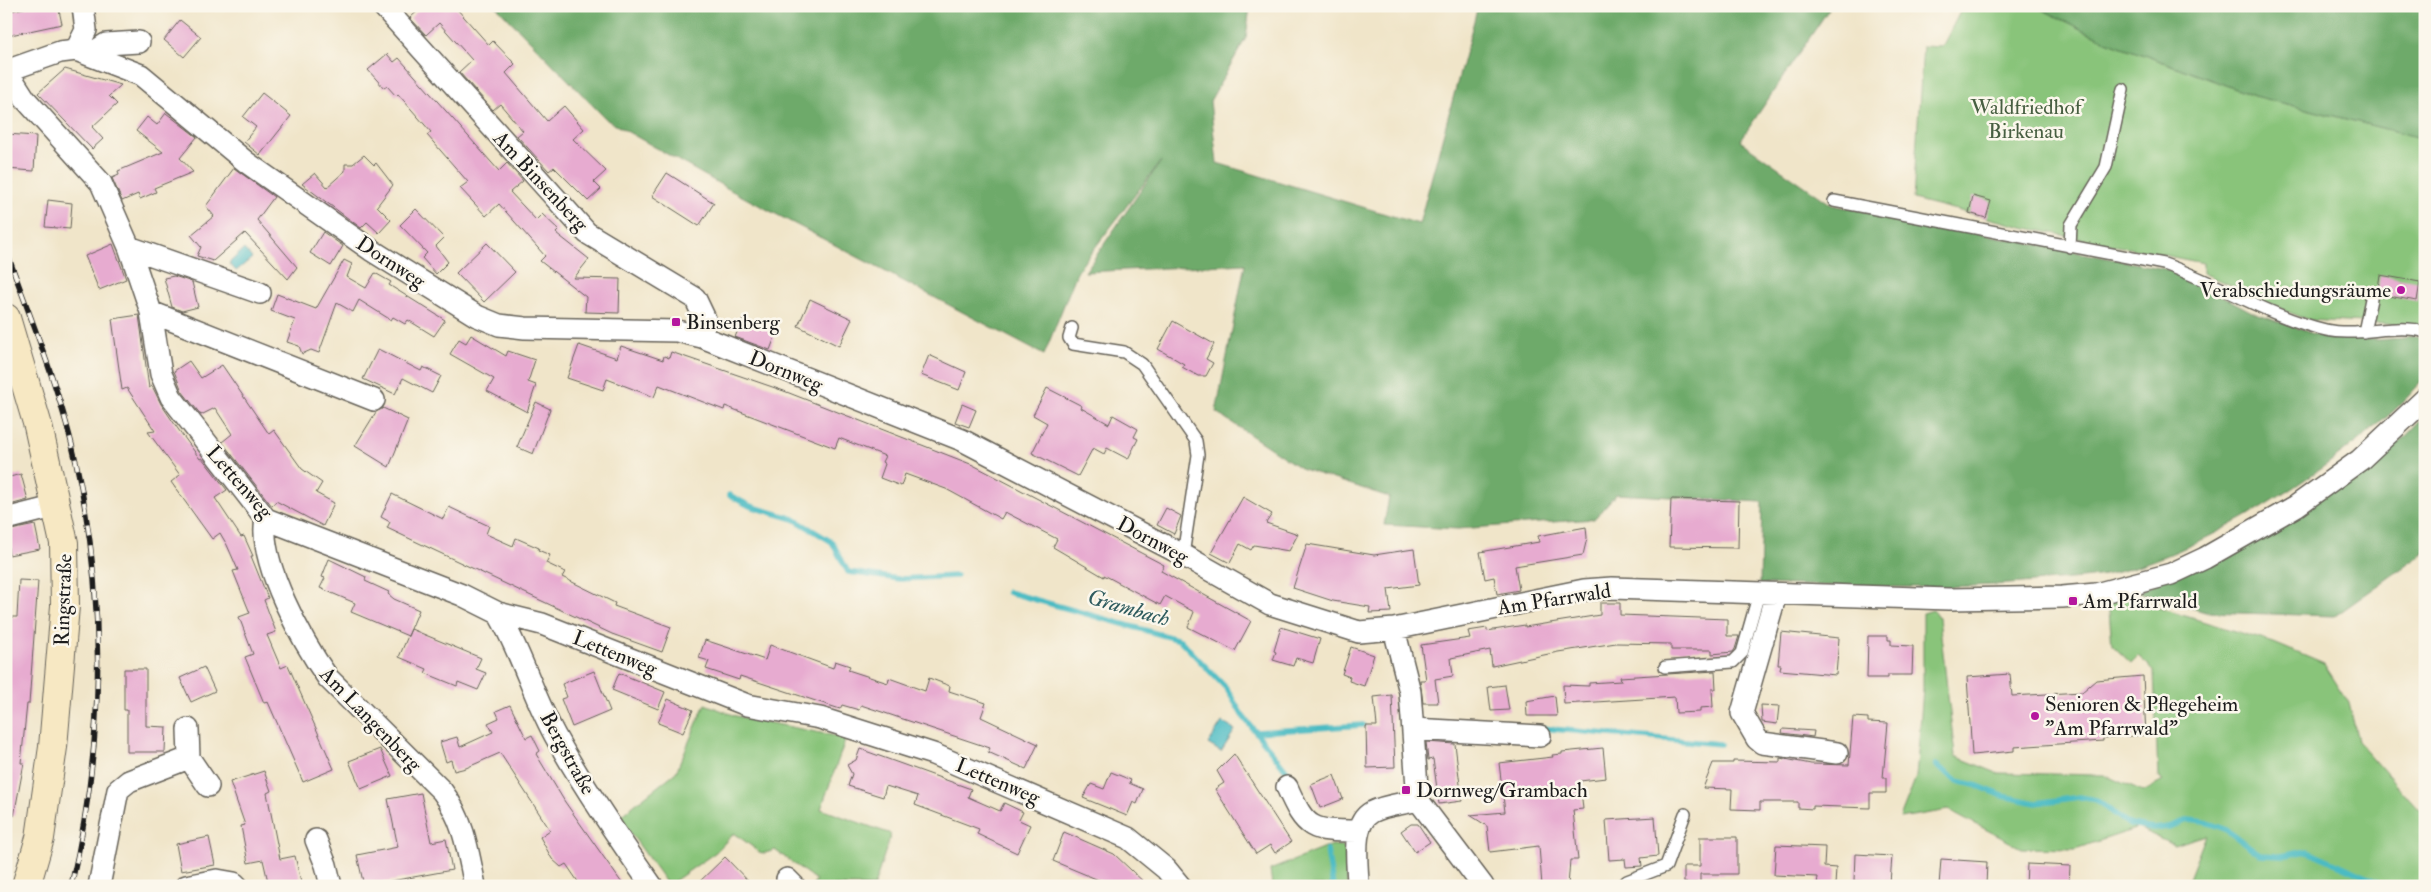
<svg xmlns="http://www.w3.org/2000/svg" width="2431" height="892" font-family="'IM FELL Double Pica',serif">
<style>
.green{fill:#89c47a;stroke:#52704b}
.forest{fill:#6eaa6a;stroke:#456343}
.water{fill:#4cbbc3;stroke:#346c70}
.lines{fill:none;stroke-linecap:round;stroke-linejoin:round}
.stream{stroke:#4cbbc3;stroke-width:5.5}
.building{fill:#e7abd0}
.lane-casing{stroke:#666259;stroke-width:14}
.street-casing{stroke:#666259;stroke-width:24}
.secondary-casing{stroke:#666259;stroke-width:30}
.lane{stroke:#fff;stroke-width:11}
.street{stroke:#fff;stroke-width:21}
.secondary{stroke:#f7e8c3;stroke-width:28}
.rail-casing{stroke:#1c1c1c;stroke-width:5.5}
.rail{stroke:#fbf7ec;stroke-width:4;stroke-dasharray:11;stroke-linecap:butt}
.poi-dot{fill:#b5179e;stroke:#fbf7ec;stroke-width:2}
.labels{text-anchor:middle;stroke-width:5;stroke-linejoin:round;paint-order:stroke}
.park-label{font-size:21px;fill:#485f42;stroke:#fbf7ec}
.street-label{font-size:21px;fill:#1c1c1c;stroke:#fbf7ec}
.poi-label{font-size:21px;fill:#1c1c1c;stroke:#fbf7ec;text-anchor:start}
.water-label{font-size:22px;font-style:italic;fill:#2f5c5f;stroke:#fbf7ec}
</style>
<rect width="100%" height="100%" fill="#fbf7ec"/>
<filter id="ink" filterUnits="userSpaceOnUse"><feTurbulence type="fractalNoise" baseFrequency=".02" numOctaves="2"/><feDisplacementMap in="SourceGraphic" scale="10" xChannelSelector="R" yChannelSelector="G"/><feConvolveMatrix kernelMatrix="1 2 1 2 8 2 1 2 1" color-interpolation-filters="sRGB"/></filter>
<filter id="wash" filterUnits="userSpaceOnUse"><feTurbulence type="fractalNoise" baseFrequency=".0096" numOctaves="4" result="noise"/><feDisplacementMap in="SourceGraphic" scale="20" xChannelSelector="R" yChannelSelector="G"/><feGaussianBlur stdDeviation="1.12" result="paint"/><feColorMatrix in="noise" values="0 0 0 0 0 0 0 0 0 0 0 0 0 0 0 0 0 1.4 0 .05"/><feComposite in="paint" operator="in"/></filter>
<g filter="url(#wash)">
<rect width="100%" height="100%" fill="#f0e5c9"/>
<path class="green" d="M1963,6H2035L2106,41L2255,96L2425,139V326L2306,320L2203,273V263L2027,228L1913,199L1923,46L1942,47Z
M2123,597L2274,643L2324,664L2349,703L2358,741L2416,807L2425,813V886H2186L2206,835L2174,845L2138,828L2075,849L2021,848L1949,810L1900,818L1916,777L1923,689V613L1933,610L1939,618L1955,756L1997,773L2104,775L2143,792L2163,781L2158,777L2154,670L2138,656L2131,663L2112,645L2108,599Z
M705,704L736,716L846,738L821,809L891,834L874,886H812L816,880L775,850L762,854L734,833L716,852L673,882L665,881L619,817L676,772Z
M1332,845L1342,846L1346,855L1347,886H1272L1270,870Z"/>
<path class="forest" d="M496,6H1250L1246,38L1210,101L1217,163L1419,224L1478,6H1823L1829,9L1740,141L1832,205L2175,271L2256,314L2320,336L2376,340L2418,337L2425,341V378C2413,391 2401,405 2388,416C2316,478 2211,547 2118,572C2095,578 2068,579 2043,581C1949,591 1855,586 1760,584L1762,502L1616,494L1594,519L1458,529L1384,525L1389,497L1300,468L1216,412L1245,264L1085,272L1161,161L1078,270L1044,355L732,191L607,120Z
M2035,6H2425V139L2255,96L2106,41Z
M2425,416V552L2335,616L2205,612L2139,592L2356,475L2407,435Z"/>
<path class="water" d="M244,249L252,258L236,271L229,263Z
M1222,722L1235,730L1221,752L1208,744Z"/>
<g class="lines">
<path class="stream" d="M729,495L750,506L794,519L832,542L848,572L899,579L956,576
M1008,592L1180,640L1227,689L1242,715L1295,781
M1541,728L1720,744
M1257,732L1363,725
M1936,765L1958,781L1978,786L2003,796L2036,803L2080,797L2096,800L2130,825L2153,829L2169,827L2188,820L2205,822L2225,829L2261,855L2281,856L2308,851L2376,881L2381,886
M1327,850L1333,886"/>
</g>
<g id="blocks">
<path class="building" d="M32,6H58L62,24L6,36V12Z
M423,6H457L456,8L489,45L493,41L515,64L506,73L547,121L564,106L584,129L573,139L606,171L594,182L601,189L588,201L554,167L549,171L517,136L523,131L500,104L493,110L459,72L472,60L439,23L426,35L410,18Z
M180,20L201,37L184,57L164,40Z
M387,54L394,62L399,58L499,171L507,163L523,181L510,192L536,220L542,214L559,230L556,233L589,259L574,278L620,279L619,313L585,312L586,297L540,261L545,256L499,204L486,216L460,188L468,182L427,135L431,132L398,94L396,96L387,86L384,88L368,70Z
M65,69L121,85L109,96L117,104L92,127L103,139L92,149L38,93Z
M262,93L291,116L260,155L244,142L256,127L243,117Z
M166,113L197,137L180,158L193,172L154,188L156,192L140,199L138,194L122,201L112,178L119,175L118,171L163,152L136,131L147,117L157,125Z
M6,134L36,136L34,171L6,169Z
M364,155L374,165L376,163L393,185L377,206L391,220L379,233L367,222L361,228L302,184L315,173L327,187L345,171V164H353Z
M234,168L274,197L257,220L297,267L288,279L245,233L213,261L197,256L201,247L191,235L214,216L206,206Z
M667,173L714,203L699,226L652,196Z
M1973,196L1991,201L1986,218L1969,213Z
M48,200L72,203L70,229L45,227Z
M416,209L444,238L436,246L448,262L436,274L422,258L427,253L400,225Z
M323,232L343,246L331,266L310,253Z
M487,243L515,272L484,302L456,273Z
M113,244L126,279L99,290L85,256Z
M344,260L352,264L347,277L366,288L375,273L391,282L389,285L445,320L434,336L408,320L405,324L393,317L391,320L359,300L353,312L337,303L319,353L311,350L302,354L299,346L287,342L295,320L271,311L277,294L316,309Z
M2380,275L2420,282L2417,301L2377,294Z
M174,276L192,282L198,307L182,311L172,307L164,278Z
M810,299L852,319L839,346L798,326Z
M139,315L149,388L152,386L161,404L178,429L200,459L202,458L227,490L215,498L241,537L244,536L253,556H251L268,598L264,600L276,632L267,635L281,668L288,665L334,769L303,782L268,702L264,703L245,657L253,654L239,617L250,613L233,571L238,570L227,545L220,533L212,539L171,482L180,475L148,432L155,431L127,388L122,390L112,319Z
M743,319L777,332L770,350L735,337Z
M1173,321L1214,344L1206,359L1213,363L1206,376H1198L1182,367L1184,364L1158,349Z
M471,335L506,356L508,351L535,360L528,382L536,385L527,412L487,391L494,379L450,354L459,339L466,343Z
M579,345L617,358L621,346L663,360L664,356L669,358L671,352L784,391L973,465L1164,565L1161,571L1251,621L1235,651L1188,627L1194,612L1165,596L1160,605L1104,575V577L1053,547L1057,539L1005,512L1001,519L946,489L905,474L901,486L880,478L885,464L882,462L885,456L839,438L835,448L725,406L724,410L659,385L654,397L607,379L603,390L567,378Z
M378,349L421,371L423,367L441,376L432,393L403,378L395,394L363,379Z
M929,355L966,372L959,390L921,375Z
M189,361L201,378L222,365L269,434L274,430L302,469L322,483L316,493L334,503L323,526L276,501L272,506L222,442L232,434L215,408L201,415L182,391L174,371Z
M1047,388L1082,406L1081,408L1109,424L1113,415L1138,429L1134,437L1138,439L1128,459L1107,448L1104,454L1093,448L1078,476L1032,453L1047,423L1033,415Z
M536,402L550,409L533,454L517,447Z
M962,404L976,410L969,427L955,422Z
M383,408L408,420L389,467L355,446L376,412Z
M21,474L28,500L6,506V478Z
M392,494L443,519L449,507L489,526L486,534L513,546L516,538L539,548L538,550L550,555L546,563L565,572L562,577L615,603L614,606L671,627L662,652L612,634L387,528L390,522L381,517Z
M1243,497L1272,514L1266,523L1298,534L1289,551L1254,545L1251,550L1240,544L1230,563L1211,553Z
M1671,499L1739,501L1738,548L1669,547Z
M1166,508L1181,516L1174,534L1157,525Z
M35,525L40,549L9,555L6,531Z
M1586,527L1587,538L1583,555L1515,566L1519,590L1497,594L1494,577L1485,579L1480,552L1539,542L1538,536Z
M1307,544L1374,555L1414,549L1419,585L1388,589L1391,612L1369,613L1370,607L1333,601L1293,588Z
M329,559L366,577L365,581L389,592L388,594L394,599L419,610L408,636L351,612L355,603L320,588L325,578L322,577Z
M19,580L38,581L29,704H27L21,763H24L14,816L6,815V656L10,617H17Z
M1600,603H1620V615L1727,619V636H1739L1735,649L1733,652L1712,654V650H1671V644L1616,643L1558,652L1492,666L1490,650L1451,658L1453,676L1435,679L1438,703H1423L1420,680H1426L1421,645L1470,638L1468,631L1487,628V631L1525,625V627L1600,615Z
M1281,627L1320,639L1313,663L1296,658L1293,666L1273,660L1276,652L1274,651Z
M411,629L481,658L476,669L486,673L478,690L458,682L457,686L425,673L427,669L399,657Z
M1781,632L1839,638L1836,675L1780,670L1781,665H1778Z
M1868,636H1888V640H1891V645L1913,646L1912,675H1888V678H1867Z
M705,640L765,660L770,645L833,668L835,661L850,666L848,670L888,683L889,678L925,691L929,678L950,686L949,691L986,703L981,717L1038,744L1026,769L988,752L990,748L861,705L859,710L842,705L840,709L740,676L739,680L706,669L709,661L699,658Z
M1351,647L1374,655L1364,686L1349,681L1350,677L1342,674Z
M204,667L215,691L191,702L180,678Z
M124,669H146V726L166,727L165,752H127V710H124Z
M594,671L610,711L572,727L561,699L567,697L562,684Z
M1715,671L1716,689H1712L1713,707L1700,708V712L1676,713L1675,697L1564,704L1563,685L1589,686V683L1621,681L1620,677Z
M619,673L665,692L658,709L612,690Z
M2010,674L2012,696L2082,692L2096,680L2143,676L2146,735L2103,738V741L2014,747V751L1972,755L1967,677Z
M1505,685L1509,710L1491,711L1488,687Z
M1392,695L1395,767L1367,768L1366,726H1377L1374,697Z
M1555,696L1557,716H1527L1526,701Z
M668,699L693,710L683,733L658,723Z
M510,705L526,738L532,735L540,751L536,754L565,802L624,886H581L566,864L561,867L552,859L540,837L550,830L500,753L466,768L454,771L451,760L446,762L440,742L457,737L460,747L493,732L488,723L499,718L496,711Z
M1761,705L1779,706L1777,724L1762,722Z
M1853,717L1868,718V722L1888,723L1883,778H1886V793H1870V808L1813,806V809L1798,808V802H1760V810L1731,809L1732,789L1703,788L1713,763H1733V761L1780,762V758L1811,764L1849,765Z
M1783,729L1814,731L1813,737L1782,733Z
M1426,742L1455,744L1462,801L1439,804L1433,759L1428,760Z
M1603,748L1606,778L1580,781L1583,809L1573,810L1578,860H1570L1568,886H1542L1539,846L1490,852L1487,826L1470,815L1505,812L1499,763L1553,757L1552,755L1562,754V752Z
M380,749L392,776L361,789L349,761Z
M860,749L971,789L968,797L1000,811L1004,803L1023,812L1019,820L1030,825L1017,853L977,834L979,829L915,805L918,796L886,786L883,797L848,786L852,774L847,765L856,760Z
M1234,754L1291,842L1275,853L1270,845L1256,854L1215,789L1224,783L1217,771Z
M264,771L271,791L267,793L280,859L295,856L302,886H269L263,860L248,863L241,826L245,825L230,782Z
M1111,772L1131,780L1129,783L1143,789L1137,804L1133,802L1127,816L1083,798L1091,784L1104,789Z
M1334,775L1343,799L1320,808L1311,784Z
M421,793L431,842L446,839L452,870L364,886L357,855L398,847L388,799Z
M1655,817L1658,856L1641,858L1642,866L1626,867L1625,859L1609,860L1606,820Z
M1411,824H1418L1430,842L1415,852L1401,831Z
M1064,832L1114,854L1148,886H1113L1053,861Z
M209,837L215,865L181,871L176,844Z
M1700,837H1737V874H1700V883H1684V866H1700Z
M1776,845L1825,847L1824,867L1836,868L1835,886L1817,885L1818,877L1774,875Z
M1855,854L1892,856L1890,883L1854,881Z
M725,857L753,886H695Z
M1941,859L1987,862L1986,886H1939Z
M2027,864L2070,866L2069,886H2026Z"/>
</g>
</g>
<g filter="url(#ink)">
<use href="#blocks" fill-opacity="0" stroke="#666259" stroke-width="1"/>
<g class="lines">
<defs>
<path id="lane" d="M1834,201L2164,264C2219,283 2269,317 2326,330C2357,337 2398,323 2425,332
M2070,247L2071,225L2106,167L2123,89
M1072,328L1069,338L1073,344L1124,352L1142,364L1196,441L1198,455L1183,555
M2364,332L2371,299
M1665,667L1733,662L1742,653L1759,593
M1622,886L1627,881L1666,866L1685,814"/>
<path id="street" d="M383,6L587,233L695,298L705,319L702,337
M76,50L86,30L83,6
M91,54L106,44L139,42
M6,71L60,52L76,50L141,75L246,162L371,250L477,316L499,325L525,328L677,331L702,337L962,440L1183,555L1270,604L1359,632L1394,629L1584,590L1612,588L1949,599L2062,597L2096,594L2171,574L2205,558L2296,506L2360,460L2425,399
M7,71L25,99L101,183L129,247L151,312L161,374L171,397L266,519L462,595L498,613L542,624L747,705L820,718L933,754L1128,838L1166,869L1180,886
M129,247L260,293
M151,312L374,400
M6,519L57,506
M266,519C257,561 304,644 328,678L442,791C464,820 468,851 475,886
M1776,594L1742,713L1757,739L1762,743L1837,753
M498,613C522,653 534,700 558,741C586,791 619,839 652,886
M1394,629L1410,692L1418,800L1483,886
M1413,729L1540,736
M189,758L208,786
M1287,787C1306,830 1311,831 1358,831
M316,840L326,865L331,886
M787,879L794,886
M99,886L118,790L129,781L189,758L188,729
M186,886L217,880L234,883L237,886
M1358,886C1358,864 1350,824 1372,812C1385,805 1404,804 1418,800"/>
<path id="secondary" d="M6,318L38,426L64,543L65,606L53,747L40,838L26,886"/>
</defs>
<use href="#lane" class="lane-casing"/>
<use href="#street" class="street-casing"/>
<use href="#secondary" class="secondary-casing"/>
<use href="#lane" class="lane"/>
<use href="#street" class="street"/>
<use href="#secondary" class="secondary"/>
<defs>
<path id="rail" d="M6,250C31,320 60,389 76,462C107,602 104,747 71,886"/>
</defs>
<use href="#rail" class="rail-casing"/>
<use href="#rail" class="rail"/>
</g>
</g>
<g class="poi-dot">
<circle cx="2401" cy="290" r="5"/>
<rect x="671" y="317" width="10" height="10" rx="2.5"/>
<rect x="2068" y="596" width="10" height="10" rx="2.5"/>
<circle cx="2035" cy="716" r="5"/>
<rect x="1401" y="785" width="10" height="10" rx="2.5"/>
</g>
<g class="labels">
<g class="park-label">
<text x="2026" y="114">Waldfriedhof<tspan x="2026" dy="24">Birkenau</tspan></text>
</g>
<g class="street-label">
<text transform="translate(541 181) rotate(47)" y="7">Am Binsenberg</text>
<text transform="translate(391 262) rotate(33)" y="7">Dornweg</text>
<text transform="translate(786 371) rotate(22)" y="7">Dornweg</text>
<text transform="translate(240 482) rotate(49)" y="7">Lettenweg</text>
<text transform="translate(1153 540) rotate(28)" y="7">Dornweg</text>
<text transform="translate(1554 599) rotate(-9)" y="7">Am Pfarrwald</text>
<text transform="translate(63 600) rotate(-88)" y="7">Ringstraße</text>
<text transform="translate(615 653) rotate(22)" y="7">Lettenweg</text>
<text transform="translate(371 719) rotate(46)" y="7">Am Langenberg</text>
<text transform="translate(568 753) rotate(61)" y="7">Bergstraße</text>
<text transform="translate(998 781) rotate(23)" y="7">Lettenweg</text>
</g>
<g class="poi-label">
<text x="2391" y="297" text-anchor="end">Verabschiedungsräume</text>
<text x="686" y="329">Binsenberg</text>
<text x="2083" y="608">Am Pfarrwald</text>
<text x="2045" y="711">Senioren &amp; Pflegeheim<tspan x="2045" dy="24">"Am Pfarrwald"</tspan></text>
<text x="1416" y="797">Dornweg/Grambach</text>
</g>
<g class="water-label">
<text transform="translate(1129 607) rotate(16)" y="8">Grambach</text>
</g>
</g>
<rect width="2431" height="892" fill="none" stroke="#fbf7ec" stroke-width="25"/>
</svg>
